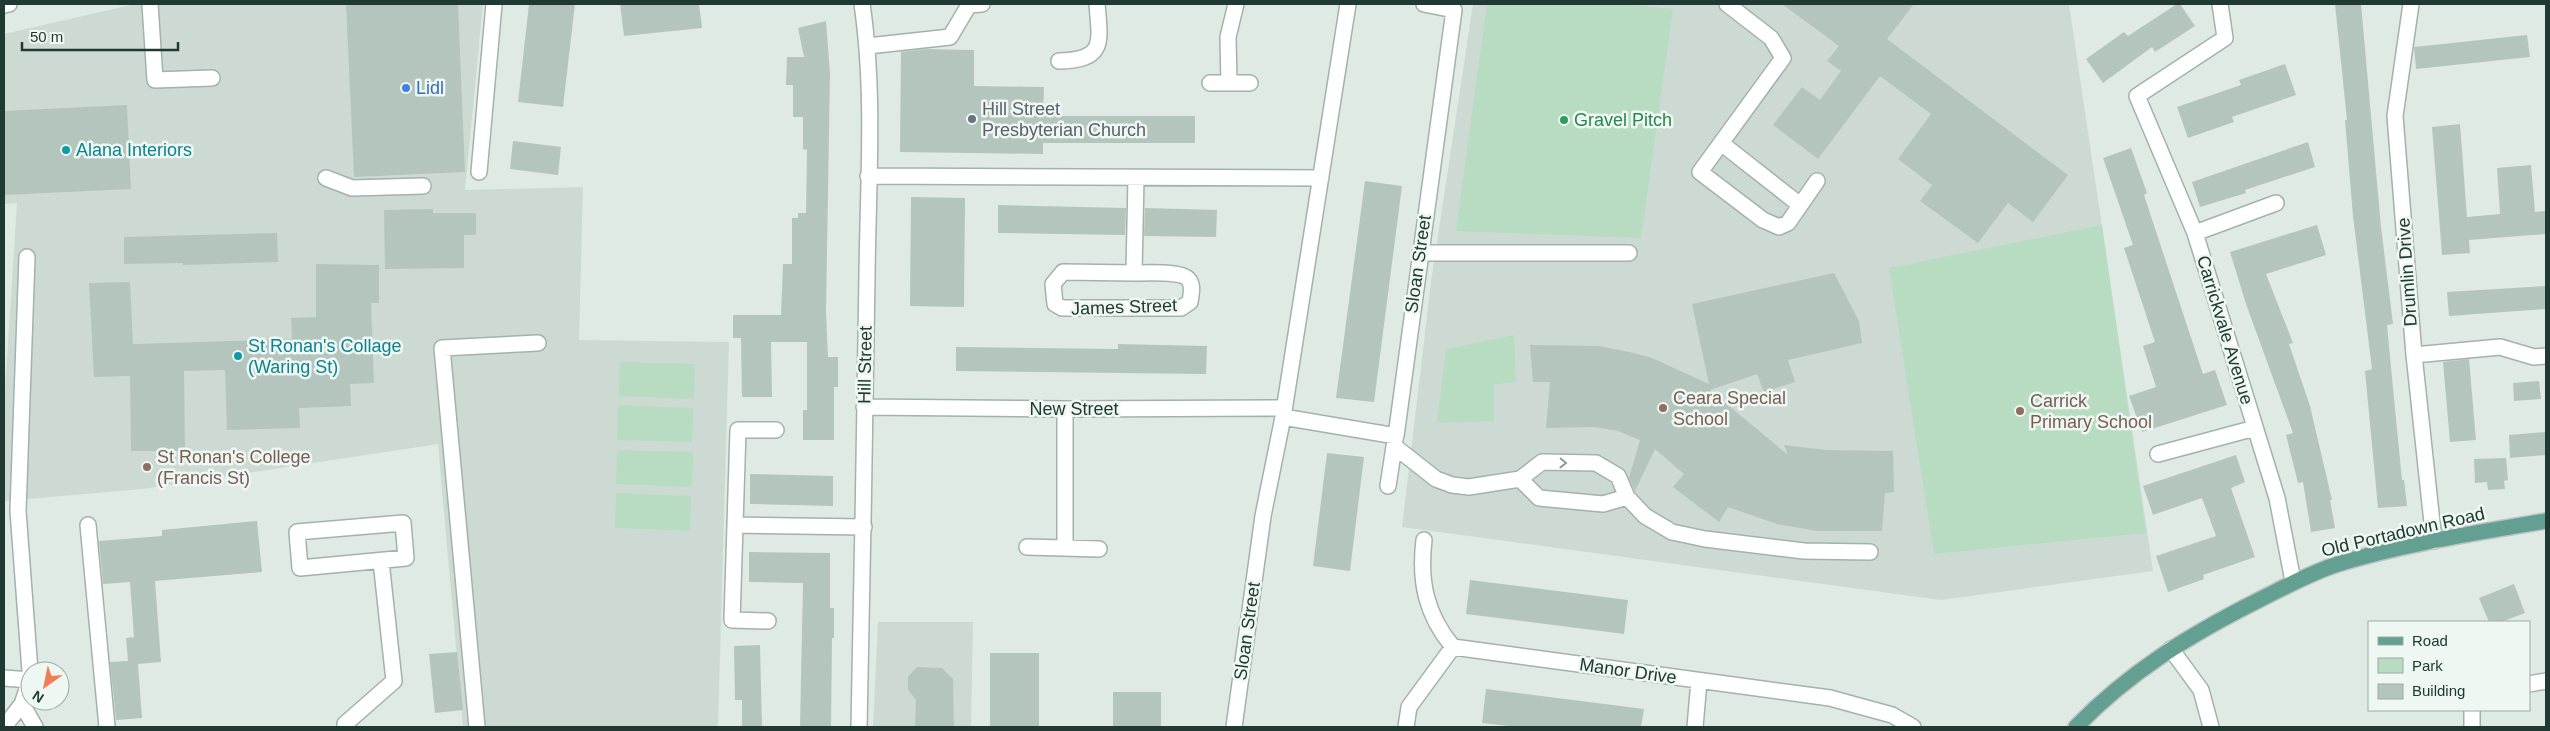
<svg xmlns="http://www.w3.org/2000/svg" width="2550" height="731" font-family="Helvetica,sans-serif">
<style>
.built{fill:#cddad4}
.green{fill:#b7dcc1}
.building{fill:#b4c5be}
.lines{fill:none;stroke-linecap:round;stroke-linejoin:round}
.minor-casing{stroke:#a2b2ac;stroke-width:18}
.major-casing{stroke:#bcc4c2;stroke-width:18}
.minor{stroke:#fff;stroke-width:15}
.major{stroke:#63a091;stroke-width:15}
.oneway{stroke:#909c99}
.shop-dot{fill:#3f7fe0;stroke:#eff7f3;stroke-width:2}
.worship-dot{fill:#6b7280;stroke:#eff7f3;stroke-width:2}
.leisure-dot{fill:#2e9e5b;stroke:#eff7f3;stroke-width:2}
.culture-dot{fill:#0f9aa8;stroke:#eff7f3;stroke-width:2}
.education-dot{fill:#8d6e63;stroke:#eff7f3;stroke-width:2}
.labels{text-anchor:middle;stroke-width:5;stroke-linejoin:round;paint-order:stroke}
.shop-label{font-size:18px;fill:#366cbe;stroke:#eff7f3;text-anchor:start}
.worship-label{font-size:18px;fill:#5b616d;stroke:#eff7f3;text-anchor:start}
.leisure-label{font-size:18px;fill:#27864d;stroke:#eff7f3;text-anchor:start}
.culture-label{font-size:18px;fill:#0d838f;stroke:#eff7f3;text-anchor:start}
.street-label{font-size:18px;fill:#203a33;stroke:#eff7f3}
.education-label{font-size:18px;fill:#785e54;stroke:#eff7f3;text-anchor:start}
</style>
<rect width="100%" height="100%" fill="#dfeae5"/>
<path class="built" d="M135,4H483L465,190L583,187L579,340L729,342L718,727H463L438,444L143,489L4,501V405L17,203L4,204V34Z
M1473,4H2069L2153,571L1941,600L1402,527L1431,282Z
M878,622H973L971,727H873Z"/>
<path class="green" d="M1487,4H1624L1673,9L1641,238L1456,231Z
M2102,225L2146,533L1934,554L1889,268Z
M1514,335L1516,382L1494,384V421L1437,423L1446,349Z
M620,362L695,364L694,399L619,396Z
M618,405L693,408L692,442L617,440Z
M617,450L693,452L692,487L616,484Z
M616,493L691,496L690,531L615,528Z"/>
<path class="building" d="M346,4H458L465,172L354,177Z
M529,4H575L563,107L518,102Z
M620,4H699L702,28L624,36Z
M1782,4H1914L1887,39L2068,175L2033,222L2008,203L1978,243L1920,201L1932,185L1898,159L1931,114L1880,76L1818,159L1773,125L1802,87L1820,100L1841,71L1827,61L1839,46Z
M2177,4H2180L2195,26L2155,52L2152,47L2103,83L2086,59L2124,32L2128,36Z
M2335,4H2361L2381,227L2393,324L2387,325L2394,398L2402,480H2404L2407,506L2378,508L2365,371L2372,369L2353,216L2345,120H2347Z
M826,21L830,74L826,312L828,357H838V387H834V440H803V410H807V342H771L772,397H742L741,338H733V315H781L783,264H792V218H798V213H806L807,150L803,149V117H793V85H786L787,57H804L798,28Z
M2527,35L2530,57L2416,69L2414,47Z
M925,49L974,50V86L1044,87L1043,116H1195V143H1043V154L900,152L901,52Z
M2285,64L2296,95L2232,117L2234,122L2188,138L2177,107L2241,85L2239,80Z
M127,105L131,189L4,195V111Z
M2460,124L2467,217L2500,214L2497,168L2531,165L2535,212L2546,211V234L2469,240L2470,253L2442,255L2432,127Z
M513,141L561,147L558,175L510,169Z
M2308,142L2315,167L2245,190L2246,193L2200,207L2192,182Z
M2131,148L2147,193L2144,195L2203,374L2215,370L2227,405L2142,432L2129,396L2156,387L2143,346L2155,342L2124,248L2133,245L2103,158Z
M1365,181L1402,186L1374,402L1336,398Z
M911,197L965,198L964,307L910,306Z
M998,205L1126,208L1125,235L998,233Z
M1145,208L1217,210L1216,237L1144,236Z
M433,209V213H476V235H464V268L385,269L384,210Z
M2317,225L2326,255L2266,274L2293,343L2289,344L2310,406L2332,500H2330L2335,528L2311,532L2303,482L2298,483L2286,435L2293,433L2246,304L2230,252Z
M277,233L278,262L183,265V263L124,264V237Z
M316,264L379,265V303H371L374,383L350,384L351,406L299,408L300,428L227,430L225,370L184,371L185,451H131L130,376L94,377L89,283L130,282L133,344L292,339L291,318L316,317Z
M1834,273L1859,321L1862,343L1788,360L1795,382L1764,392L1757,374L1710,390L1788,455L1784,445L1826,450L1893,451L1894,492L1885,493L1882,531H1817L1777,524L1728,507L1719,522L1673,487L1684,474L1655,449L1635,491L1629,478L1640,440L1618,431L1594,427L1546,428L1550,382H1533L1530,345L1599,346L1634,353L1652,358L1709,384L1692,304Z
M2546,286V309L2449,316L2447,292Z
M1118,344L1207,346L1206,374L956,371V347L1118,349Z
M2469,359L2476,440L2450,442L2443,362Z
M2539,381L2541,399L2514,401L2513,383Z
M2546,432V455L2510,458L2509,435Z
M1327,453L1364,457L1350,571L1313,566Z
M2236,455L2245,482L2231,488L2255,557L2203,575L2204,579L2168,592L2156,556L2216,536L2202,498L2153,515L2143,486Z
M2506,458L2508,480L2504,481L2505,489L2488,490L2487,482L2475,483L2474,459Z
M750,474L833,476V506L750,504Z
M257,521L262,572L155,581L161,662L138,664L142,718L116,720L110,662L128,661L126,638L134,637L130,582L103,584L99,541L162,536V530Z
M749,552L830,553V608H834V638H832L831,727H800L803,583L749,582Z
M1470,580L1628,600L1624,634L1466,614Z
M2514,584L2525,613L2501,622H2489L2479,598Z
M760,645L762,727H742V700H735L734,646Z
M457,652L463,710L435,713L429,654Z
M990,653H1039V727H990Z
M917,667L942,668L953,679L954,727H915L916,700L908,690V677Z
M1486,689L1644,709L1641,727H1518L1482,723Z
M1113,692H1161V727H1113Z"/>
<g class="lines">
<defs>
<path id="minor" d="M150,4L155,80L212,78
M1727,4L1771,38L1783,58L1700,172L1763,220L1779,227L1788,223L1817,181
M2220,4L2225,38L2137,96L2195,233L2277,498L2293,581
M2411,4L2395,116L2414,355L2434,541
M4,5L9,4
M868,46L950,37L969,5L982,4
M1059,61C1106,60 1100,42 1097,4
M1210,83H1250
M1229,83L1228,37L1236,4
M1721,143L1800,205
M479,172L494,4
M868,176L1321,178
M326,178L352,188L423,186
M2195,233L2276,203
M1420,253H1629
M27,257L18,511L30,671
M1134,273L1063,272L1053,284L1055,304L1062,308H1181L1190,302C1191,294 1194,285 1188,279C1181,271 1145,273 1134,273L1136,178
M2414,355L2500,347L2534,357L2546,356
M864,407L1065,409L1284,408
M1283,417L1396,436L1454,10L1424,4
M1394,446L1436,479L1452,485L1469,487L1520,479L1542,462L1596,463L1618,476L1627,497L1645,516L1672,532L1705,539L1804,551L1870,552
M2158,454L2255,428
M1520,479L1539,498L1603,504L1627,497
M1388,486L1395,440
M403,523L406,558L300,568L297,532Z
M88,525L107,727
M735,525L864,527
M1424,540C1419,581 1426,615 1453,647L1830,698L1892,715L1913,727
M1027,547L1099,549
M1065,548V409
M768,621L732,620L738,430H776
M2171,649L2201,690L2211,727
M4,678L30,680
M2529,684L2546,681
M22,704L35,727
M2472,710V727
M4,727L22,704L30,680
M345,727V724L394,681L381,561
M477,727L442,348L538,343
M859,727C862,576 865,426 867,275C868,185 875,92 862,4
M1234,727L1263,516L1283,417L1348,4
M1406,727L1409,707L1453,647
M1695,727L1699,681"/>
<path id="major" d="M2076,727C2129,672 2191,634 2259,600C2285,587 2310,573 2338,564C2406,543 2477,533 2546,521"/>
</defs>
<use href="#minor" class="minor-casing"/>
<use href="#major" class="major-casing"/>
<use href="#minor" class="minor"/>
<use href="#major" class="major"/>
</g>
<defs><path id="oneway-chevron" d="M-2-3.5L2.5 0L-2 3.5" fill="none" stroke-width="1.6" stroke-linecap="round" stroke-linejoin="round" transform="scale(1.25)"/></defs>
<use class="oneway" href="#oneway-chevron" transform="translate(1563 463) rotate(1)"/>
<circle class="shop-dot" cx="406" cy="88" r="5"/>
<circle class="worship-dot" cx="972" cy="119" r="5"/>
<circle class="leisure-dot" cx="1564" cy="120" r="5"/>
<g class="culture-dot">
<circle cx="66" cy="150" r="5"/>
<circle cx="238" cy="356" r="5"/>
</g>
<g class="education-dot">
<circle cx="1663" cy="408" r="5"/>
<circle cx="2020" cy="411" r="5"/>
<circle cx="147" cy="467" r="5"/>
</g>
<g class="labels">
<g class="shop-label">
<text x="416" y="94">Lidl</text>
</g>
<g class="worship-label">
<text x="982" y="115">Hill Street<tspan x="982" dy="21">Presbyterian Church</tspan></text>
</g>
<g class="leisure-label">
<text x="1574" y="126">Gravel Pitch</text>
</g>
<g class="culture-label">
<text x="76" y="156">Alana Interiors</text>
<text x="248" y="352">St Ronan's Collage<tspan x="248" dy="21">(Waring St)</tspan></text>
</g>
<g class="street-label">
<text transform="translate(1418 264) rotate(-82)" y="6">Sloan Street</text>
<text transform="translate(2407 272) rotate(-94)" y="6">Drumlin Drive</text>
<text transform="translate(1124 307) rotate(-2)" y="6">James Street</text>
<text transform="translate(2225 330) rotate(73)" y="6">Carrickvale Avenue</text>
<text transform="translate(865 365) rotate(-89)" y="6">Hill Street</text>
<text x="1074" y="415">New Street</text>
<text transform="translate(2403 532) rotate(-13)" y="6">Old Portadown Road</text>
<text transform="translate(1247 631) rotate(-82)" y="6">Sloan Street</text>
<text transform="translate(1628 671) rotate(8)" y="6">Manor Drive</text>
</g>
<g class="education-label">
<text x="1673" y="404">Ceara Special<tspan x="1673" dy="21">School</tspan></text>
<text x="2030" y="407">Carrick<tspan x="2030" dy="21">Primary School</tspan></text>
<text x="157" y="463">St Ronan's College<tspan x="157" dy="21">(Francis St)</tspan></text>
</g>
</g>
<rect width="2550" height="731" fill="none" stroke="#203a33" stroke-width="10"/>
<rect x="2368" y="621" width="162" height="90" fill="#eff7f3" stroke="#9caba6"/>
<rect x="2378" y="637" width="25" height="8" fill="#63a091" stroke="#9caba6"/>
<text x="2412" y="646" font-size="15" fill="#203a33">Road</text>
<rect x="2378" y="658" width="25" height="15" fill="#b7dcc1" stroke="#9caba6"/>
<text x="2412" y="671" font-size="15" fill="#203a33">Park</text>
<rect x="2378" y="684" width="25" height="15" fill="#b4c5be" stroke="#9caba6"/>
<text x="2412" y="696" font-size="15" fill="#203a33">Building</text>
<g transform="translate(45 686) rotate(213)"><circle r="24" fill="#eff7f3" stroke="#9caba6"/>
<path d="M0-4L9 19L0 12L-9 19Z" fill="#f17d55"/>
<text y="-8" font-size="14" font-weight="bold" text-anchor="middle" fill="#203a33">N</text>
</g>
<path d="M22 42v8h156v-8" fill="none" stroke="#203a33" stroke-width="2.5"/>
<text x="30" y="42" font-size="15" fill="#203a33" stroke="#eff7f3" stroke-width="4" paint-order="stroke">50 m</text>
</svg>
